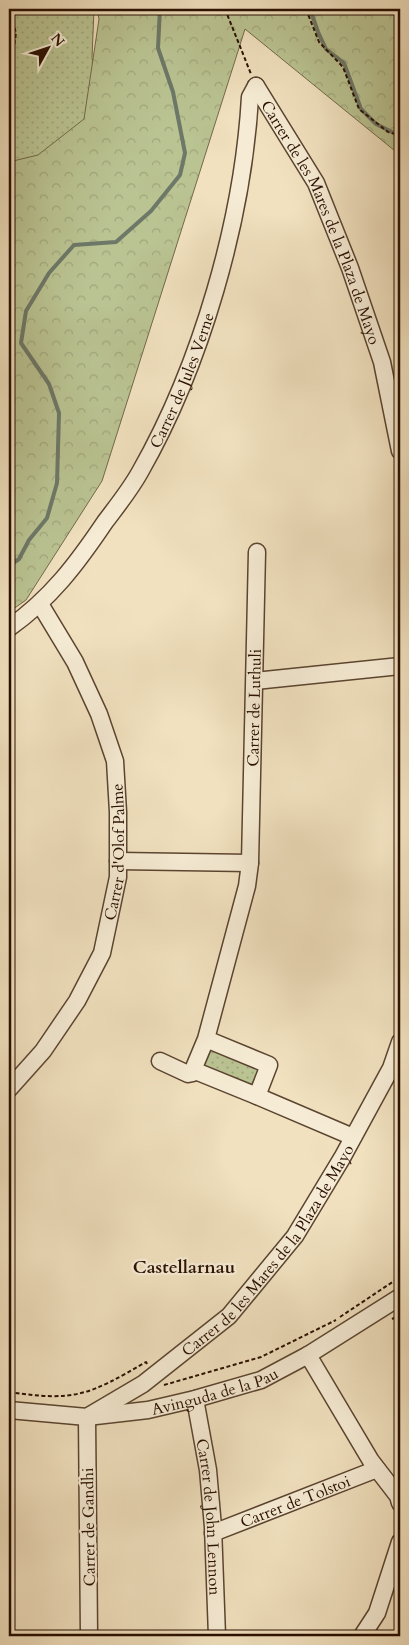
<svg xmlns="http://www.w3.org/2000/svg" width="409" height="1645" font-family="Cardo,serif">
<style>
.grass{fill:url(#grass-dots);stroke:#726949}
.forest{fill:url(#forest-crowns);stroke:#726949}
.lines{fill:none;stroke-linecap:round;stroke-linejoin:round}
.stream{stroke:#6d7868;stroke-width:4}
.minor-casing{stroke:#5b4430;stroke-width:19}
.path{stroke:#290f00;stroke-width:2;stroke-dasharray:4 2.5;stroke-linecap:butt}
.minor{stroke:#f6ecd5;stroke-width:16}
.labels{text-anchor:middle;stroke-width:4.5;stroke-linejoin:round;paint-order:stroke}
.street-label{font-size:16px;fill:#290f00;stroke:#f6ecd5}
.neighbourhood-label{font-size:18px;font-weight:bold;fill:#290f00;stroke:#f6ecd5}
</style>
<defs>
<pattern id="grass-dots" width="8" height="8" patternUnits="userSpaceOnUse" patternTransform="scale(1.25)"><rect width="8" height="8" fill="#bac392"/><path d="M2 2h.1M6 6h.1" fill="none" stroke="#a0a67c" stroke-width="1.8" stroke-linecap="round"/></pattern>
<pattern id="forest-crowns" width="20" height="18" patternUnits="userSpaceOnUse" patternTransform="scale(1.25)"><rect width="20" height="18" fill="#bac392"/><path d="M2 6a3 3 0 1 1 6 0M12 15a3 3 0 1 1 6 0" fill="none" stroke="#a0a67c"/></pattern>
</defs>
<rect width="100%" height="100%" fill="#f1e1bf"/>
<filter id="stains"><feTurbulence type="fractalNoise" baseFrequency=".004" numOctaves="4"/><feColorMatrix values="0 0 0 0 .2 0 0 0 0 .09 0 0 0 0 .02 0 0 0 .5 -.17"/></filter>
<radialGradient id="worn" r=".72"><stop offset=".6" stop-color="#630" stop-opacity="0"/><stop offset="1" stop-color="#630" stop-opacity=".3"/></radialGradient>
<path class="grass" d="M9,9H94L92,58L99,94L87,124L9,196Z
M211,1047L262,1067L253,1089L202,1069Z"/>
<path class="forest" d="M97,9H400V155L245,29L102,481L26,600L9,612V162L38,155L84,119L99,19Z"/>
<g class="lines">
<path class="stream" d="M310,9L318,32L326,49L344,63L361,109L376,124L400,136
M9,566L19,559L29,540L47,518L57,483L59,413L49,384L21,343L26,311L49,273L74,245L116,242L151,211L180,175L185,153L173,92L158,48L160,9"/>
<defs>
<g id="minor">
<path id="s1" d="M256,86L316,183L350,268L382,362L400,451"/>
<path id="s2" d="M9,628C51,598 76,565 105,522C117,506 130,490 140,472C201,365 243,220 250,97L256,86"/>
<path d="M255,681L400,666"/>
<path d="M118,861L250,863"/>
<path id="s3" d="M206,1039L269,1065L257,1096L193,1070L206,1039L247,886L250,863L257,552"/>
<path d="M160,1061L188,1074L193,1073V1070"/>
<path id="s4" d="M9,1089L43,1051L77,1001L102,953L118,877V812L115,761L99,714L75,662L40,604"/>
<path d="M257,1096L353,1137"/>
<path d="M308,1355L371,1461L398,1496L400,1503"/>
<path id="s5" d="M195,1399L208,1470L213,1527L217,1636"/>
<path id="s6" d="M9,1410L87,1417L148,1410L195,1399L261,1380L308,1355L400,1297"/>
<path id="s7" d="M213,1533L377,1469"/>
<path id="s8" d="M89,1636L87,1417L143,1384L229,1316L295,1236L342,1158L391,1068L400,1042"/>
<path d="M362,1636L377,1613L400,1542"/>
</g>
</defs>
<use href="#minor" class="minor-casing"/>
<path class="path" d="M9,9L16,33L9,79
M225,9L251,74
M306,9L319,42L343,67L359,109L388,132L400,135
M340,1317L400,1277
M392,1319L400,1315
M164,1385L261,1357L336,1320
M9,1392C75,1402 89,1395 146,1362L147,1364"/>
<use href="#minor" class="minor"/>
</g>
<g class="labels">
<g class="street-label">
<text dy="6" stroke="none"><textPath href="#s1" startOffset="152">Carrer de les Mares de la Plaza de Mayo</textPath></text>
<text dy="6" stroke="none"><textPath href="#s2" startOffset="306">Carrer de Jules Verne</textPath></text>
<text dy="6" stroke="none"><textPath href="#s3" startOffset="541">Carrer de Luthuli</textPath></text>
<text dy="6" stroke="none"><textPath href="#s4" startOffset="268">Carrer d'Olof Palme</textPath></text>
<text dy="6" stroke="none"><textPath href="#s8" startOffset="469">Carrer de les Mares de la Plaza de Mayo</textPath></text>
<text dy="6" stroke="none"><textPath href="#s6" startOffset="209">Avinguda de la Pau</textPath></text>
<text dy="6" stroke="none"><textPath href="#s7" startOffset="88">Carrer de Tolstoi</textPath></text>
<text dy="6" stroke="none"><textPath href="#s5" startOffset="119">Carrer de John Lennon</textPath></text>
<text transform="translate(88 1527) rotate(-91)" y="6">Carrer de Gandhi</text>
</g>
<g class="neighbourhood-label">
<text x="184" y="1273">Castellarnau</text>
</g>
</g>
<rect width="409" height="1645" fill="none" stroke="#f1e1bf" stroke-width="30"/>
<rect x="10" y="10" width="389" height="1625" fill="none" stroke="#290f00" stroke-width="2.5"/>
<rect x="15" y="15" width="379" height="1615" fill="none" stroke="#290f00"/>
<g transform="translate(48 48) rotate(50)" stroke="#f6ecd5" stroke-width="4" paint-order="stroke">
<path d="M0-4L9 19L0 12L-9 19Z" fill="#290f00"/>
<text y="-8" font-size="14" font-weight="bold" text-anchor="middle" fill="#290f00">N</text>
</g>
<rect width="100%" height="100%" filter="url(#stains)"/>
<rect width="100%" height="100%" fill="url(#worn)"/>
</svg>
